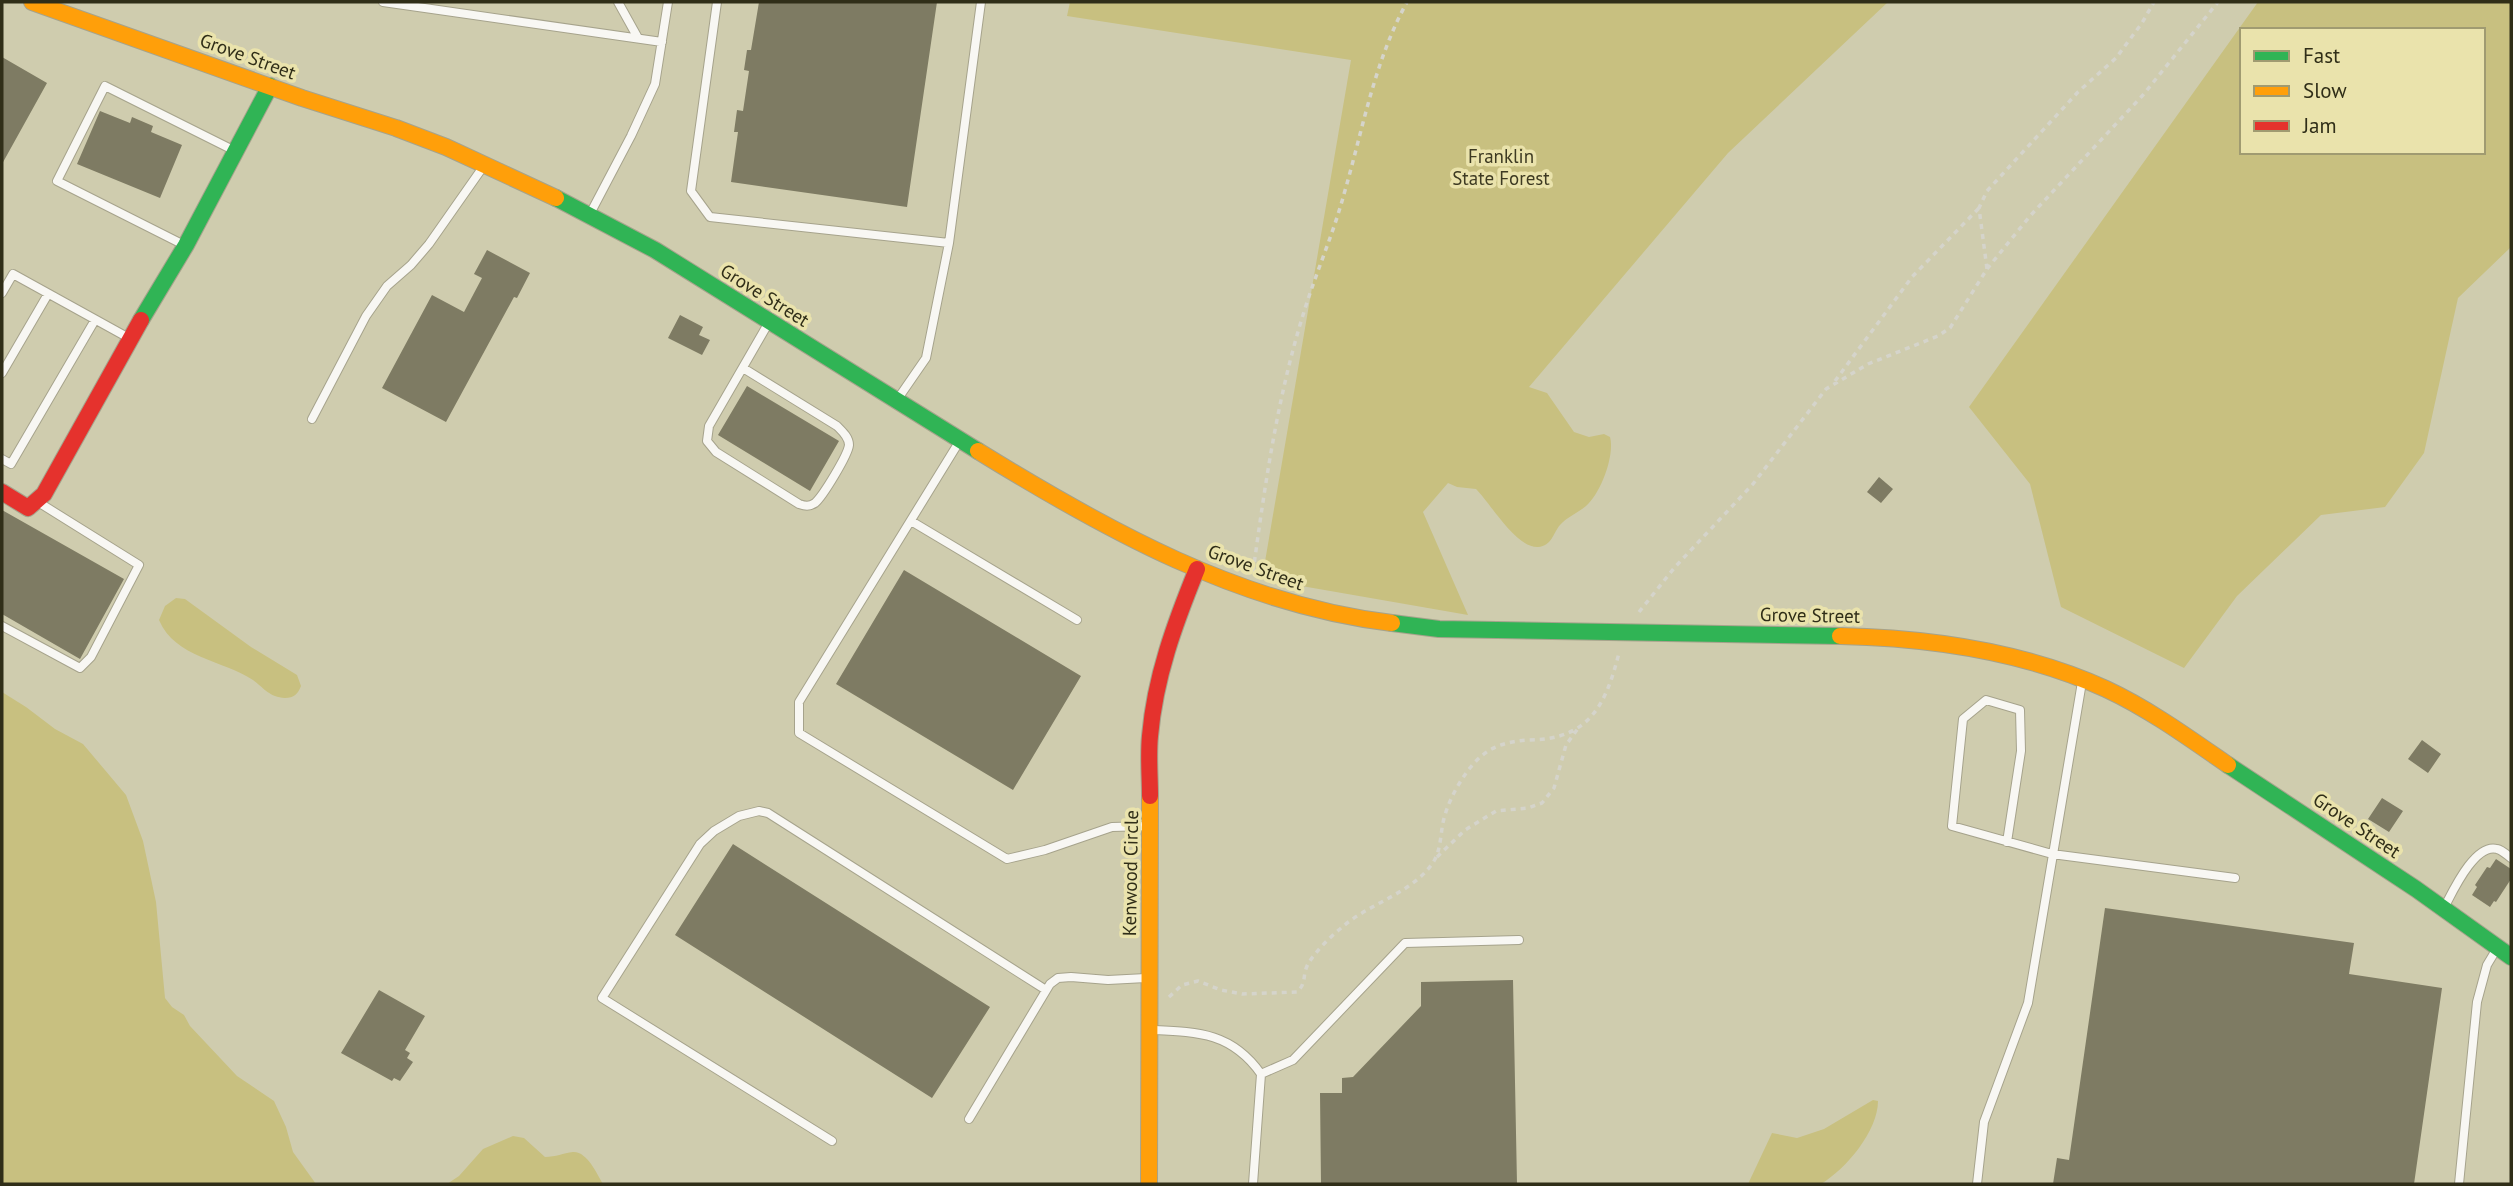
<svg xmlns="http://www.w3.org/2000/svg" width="2513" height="1186" font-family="'PT Sans',sans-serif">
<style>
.green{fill:#c8c080;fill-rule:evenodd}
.building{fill:#7e7b63}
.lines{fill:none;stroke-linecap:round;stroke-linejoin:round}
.lane-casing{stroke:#a6a38c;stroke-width:10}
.fast-casing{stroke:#a6a38c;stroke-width:18}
.slow-casing{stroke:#a6a38c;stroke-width:18}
.jam-casing{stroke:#a6a38c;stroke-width:18}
.path{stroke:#d5d4cb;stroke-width:3.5;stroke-dasharray:5 5;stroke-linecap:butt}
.lane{stroke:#f8f7f3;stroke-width:8}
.fast{stroke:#30b455;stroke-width:16}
.slow{stroke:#ff9f0a;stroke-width:16}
.jam{stroke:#e5322d;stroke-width:16}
.labels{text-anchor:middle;stroke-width:7;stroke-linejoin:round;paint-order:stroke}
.street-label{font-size:19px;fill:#302e18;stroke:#eae3ac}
.park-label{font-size:19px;fill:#3d3a22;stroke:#eae3ac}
</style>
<rect width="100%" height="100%" fill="#cfccae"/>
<path class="green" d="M1070,2H1888L1728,153L1529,387L1547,393L1574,432L1589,437L1604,434L1610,437C1615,455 1601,493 1586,506C1578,513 1567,517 1560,525C1553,533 1552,546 1538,547C1516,548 1491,504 1476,489L1457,487L1448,483L1423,512L1468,615L1262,579L1351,60L1067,16Z
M2258,2H2511V247L2458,298L2424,453L2385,507L2321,515L2237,596L2184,668L2061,607L2030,484L1969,407ZM2242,30H2483V152H2242Z
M176,598L185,599L251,647L297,675L301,686C298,694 294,698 285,698C269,697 264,688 253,680C223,660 175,658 159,620L165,606Z
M2,692L26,707L55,729L83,744L126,795L143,841L156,902L165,998L172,1007L184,1015L190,1026L237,1076L274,1101L286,1127L293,1152L316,1184H2Z
M1873,1100L1878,1101C1878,1131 1846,1169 1821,1184H1748L1772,1133L1797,1138L1824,1129Z
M513,1136L524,1138L545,1157C556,1157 563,1153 573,1152C587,1151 597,1174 603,1184H447L459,1176L483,1149Z"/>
<path class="building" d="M759,2H937L907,207L731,182L738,132H734L737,110L743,111L749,71L744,70L747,50H751Z
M2,57L47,83L2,164Z
M100,111L130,123L132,117L153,126L151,132L182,145L160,198L77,164Z
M487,250L530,273L517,298L514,297L446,422L382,388L432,295L464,312L482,278L474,274Z
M680,315L703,327L699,335L710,340L702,355L668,338Z
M747,386L839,441L810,491L718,435Z
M1879,477L1893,489L1881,503L1867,492Z
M2,510L124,579L80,659L2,614Z
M904,570L1081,676L1013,790L836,684Z
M2422,740L2441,754L2428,773L2408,759Z
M2382,798L2403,811L2389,832L2368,819Z
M733,844L990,1007L932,1098L675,935Z
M2496,859L2511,869V879L2496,902L2494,901L2490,907L2472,895L2477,887L2475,885L2487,867L2490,868Z
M2105,908L2354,943L2349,974L2442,988L2414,1184H2053L2057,1158L2069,1160Z
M1513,980L1517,1184H1321L1320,1093H1342V1078L1353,1077L1421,1006V982Z
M379,990L425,1016L405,1050L410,1053L407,1058L413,1062L400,1081L394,1078L392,1081L341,1053Z"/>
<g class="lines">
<defs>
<path id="lane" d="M383,2L662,42
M618,2L638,38
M717,2L691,191L710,217L949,243L981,2
M591,212L631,136L655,84L668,2
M184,245L57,181L105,86L233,150
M2,293L13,274L127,337
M743,368L837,426C842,431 849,437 849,445C848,455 823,496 815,503C809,507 805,506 799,504L716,452L707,441L709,426L769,322
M2,373L48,294
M897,400L926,358L949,243
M312,419L366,316L387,286L411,265L429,244L483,167
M959,442L799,702V733L1007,859L1045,850L1112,827L1148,826
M2,459L11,464L95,320
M911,521L1077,620
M2,626L80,668L91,657L139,565L38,502
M2007,842L2021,751L2020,710L1986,700L1963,719L1952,826L2052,854L2235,878
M2445,906C2453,891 2475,843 2497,849C2502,850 2507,855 2511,858
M1153,1030C1199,1032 1232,1033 1261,1074L1253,1184
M1261,1074L1293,1060L1405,943L1519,940
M969,1119L1050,984L1058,978L1071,977L1108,980L1146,978
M832,1141L602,998L700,844L714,831L739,816L759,811L768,813L1046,990
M1977,1184L1984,1122L2028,1003L2082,682
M2459,1184L2477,1002L2487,965L2496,950"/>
<path id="fast" d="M556,198L655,250L978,451
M141,320L186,245L270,86
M1392,623L1439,629L1840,636
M2228,765L2416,889L2511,957"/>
<path id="slow" d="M32,2L302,98L396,128L446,147L556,198
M978,451C1106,530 1241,605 1392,623
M1840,636C1931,638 2023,651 2106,689C2149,709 2189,738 2228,765
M1149,1184L1150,796"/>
<path id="jam" d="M2,492L28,508L44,494L141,320
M1150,796C1150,776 1148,756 1150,736C1155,677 1175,623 1197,569"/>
</defs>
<use href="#lane" class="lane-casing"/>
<use href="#fast" class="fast-casing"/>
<use href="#slow" class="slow-casing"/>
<use href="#jam" class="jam-casing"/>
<path class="path" d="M1987,269L2030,216L2143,95L2218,2
M1835,381L1912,277L1979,208
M1253,572C1265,485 1277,399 1303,315C1315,275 1333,235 1344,194C1363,129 1374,62 1407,2
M1639,612L1675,567L1753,484L1826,389L1868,364L1938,336L1950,328L1987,269L1979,208L1987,191L2078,92L2116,58L2142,23L2154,2
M1437,857L1465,830L1496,811L1528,808L1542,803L1554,788L1566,745L1579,727
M1169,997L1182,985L1198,981L1221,990L1242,994L1297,992C1307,983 1302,975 1308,964C1315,952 1329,938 1340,929C1368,903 1413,894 1434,861C1442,847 1440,830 1445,815C1450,797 1464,773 1477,760C1492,745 1510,741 1530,740C1590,739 1606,704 1619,653"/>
<use href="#lane" class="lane"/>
<use href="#fast" class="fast"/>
<use href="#slow" class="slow"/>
<use href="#jam" class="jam"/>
</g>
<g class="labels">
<g class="street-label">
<text transform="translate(248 56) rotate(20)" y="7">Grove Street</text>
<text transform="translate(765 295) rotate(32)" y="7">Grove Street</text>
<text transform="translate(1256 567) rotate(20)" y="7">Grove Street</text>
<text transform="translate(1810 615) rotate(1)" y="7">Grove Street</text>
<text transform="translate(2357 825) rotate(34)" y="7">Grove Street</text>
<text transform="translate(1130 873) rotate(-89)" y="7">Kenwood Circle</text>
</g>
<g class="park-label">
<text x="1501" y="163">Franklin<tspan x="1501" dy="22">State Forest</tspan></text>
</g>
</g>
<rect width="2513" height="1186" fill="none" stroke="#302e18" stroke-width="7"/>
<rect x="2240" y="28" width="245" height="126" fill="#eae3ac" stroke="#a09b71" stroke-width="2"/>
<rect x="2254" y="51" width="35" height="10" fill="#30b455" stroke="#a09b71" stroke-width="2"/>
<text x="2303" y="63" font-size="21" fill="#302e18">Fast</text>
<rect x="2254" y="86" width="35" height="10" fill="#ff9f0a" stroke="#a09b71" stroke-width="2"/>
<text x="2303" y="98" font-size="21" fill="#302e18">Slow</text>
<rect x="2254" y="121" width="35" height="10" fill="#e5322d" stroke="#a09b71" stroke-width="2"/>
<text x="2303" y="133" font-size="21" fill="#302e18">Jam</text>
</svg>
